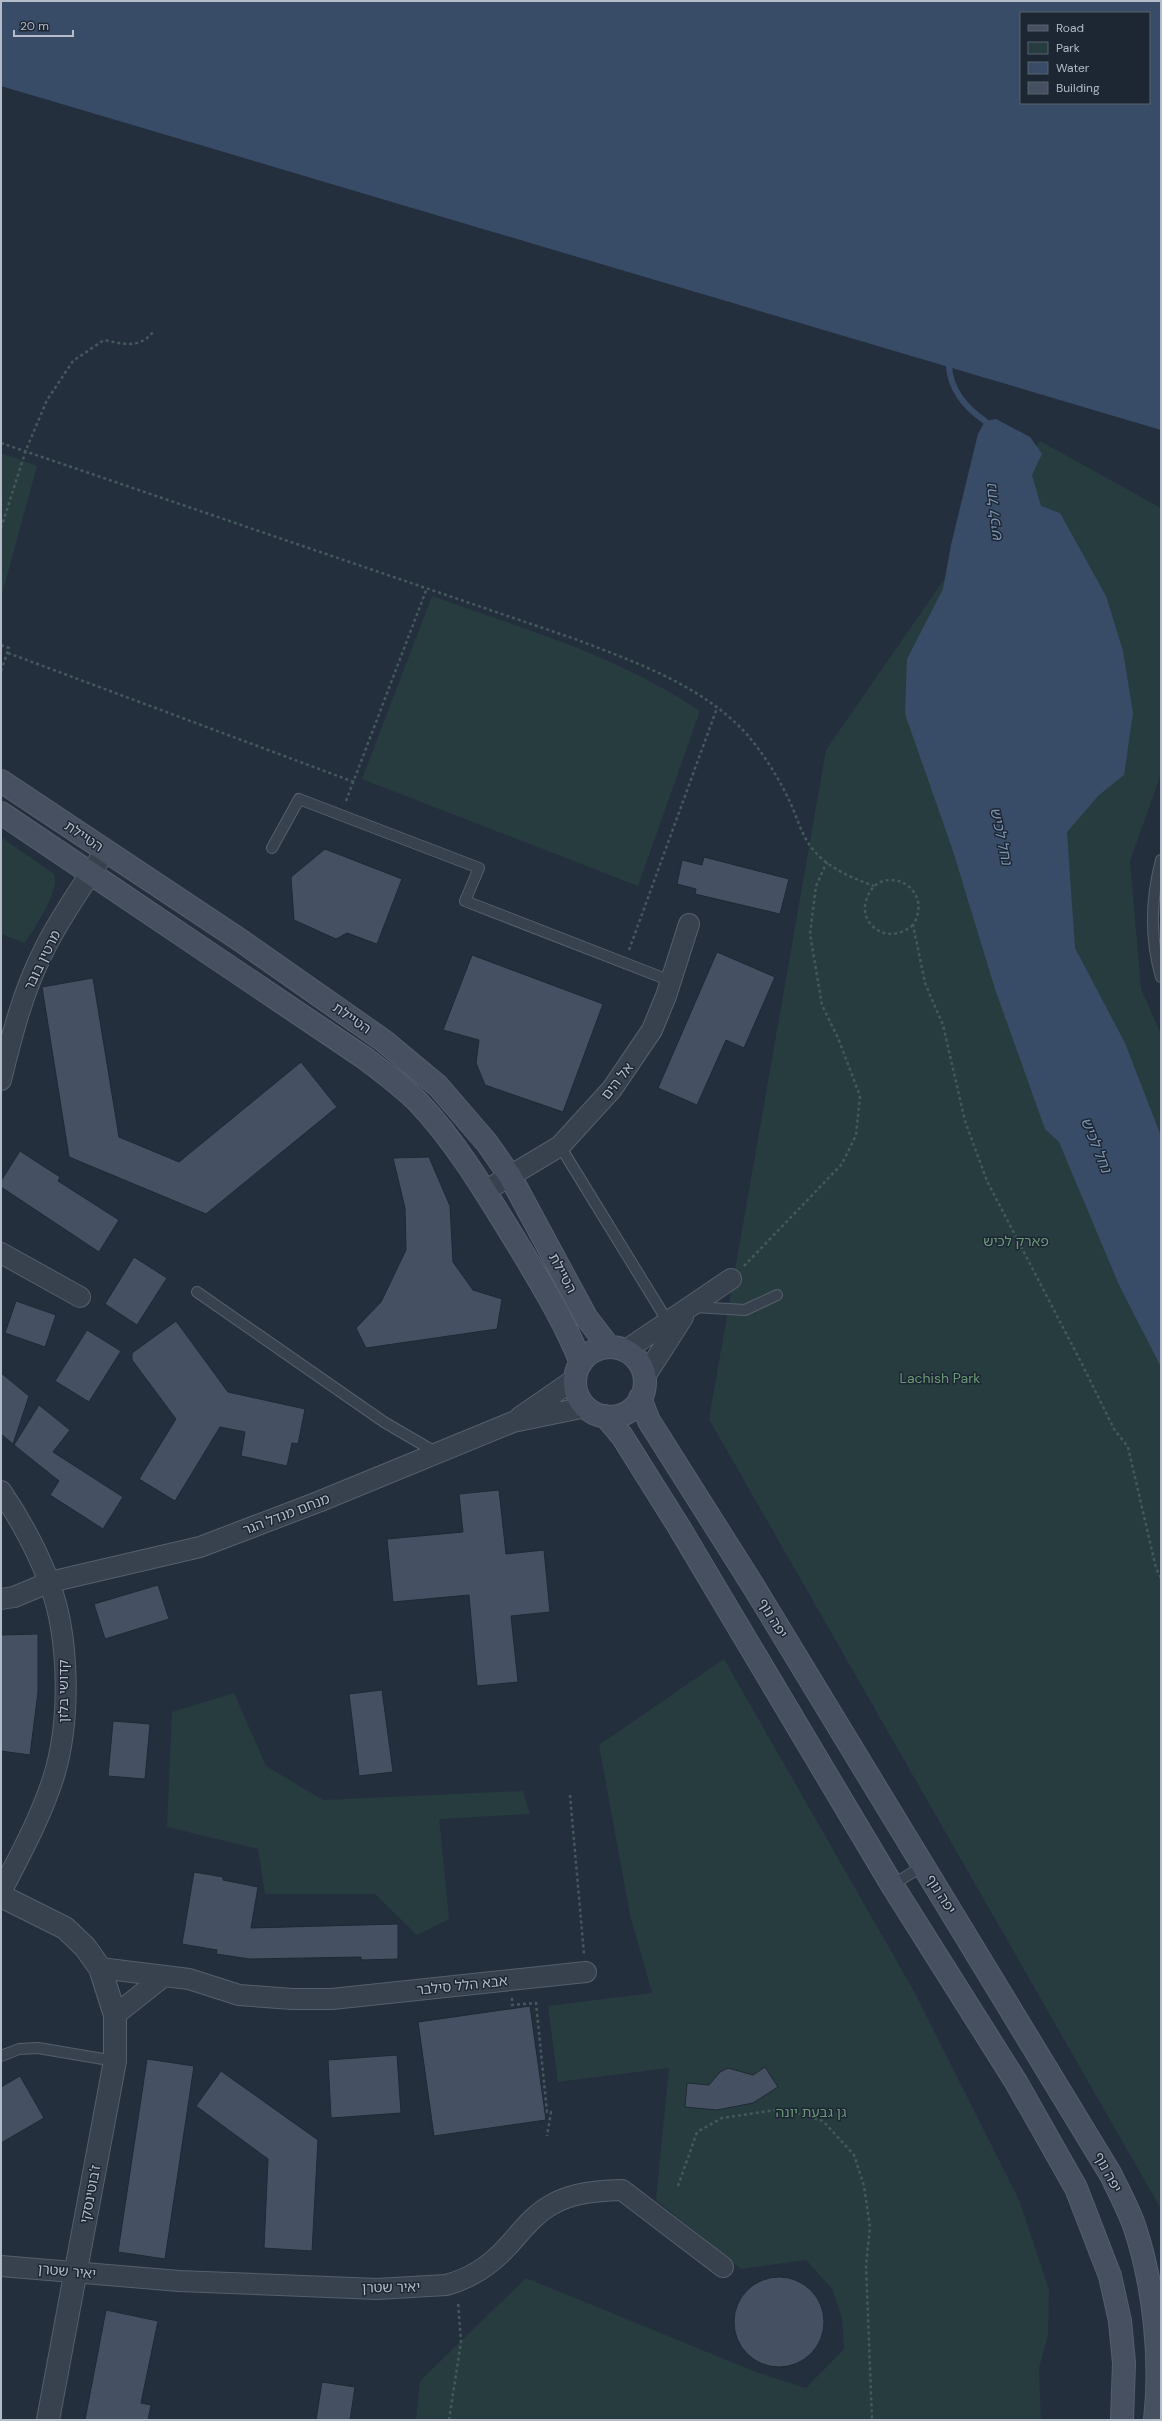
<svg xmlns="http://www.w3.org/2000/svg" width="1162" height="2421" font-family="'DM Sans','Noto Sans Hebrew',sans-serif">
<style>
.green{fill:#263c3f}
.water{fill:#394c67;fill-rule:evenodd}
.lines{fill:none;stroke-linecap:round;stroke-linejoin:round}
.stream{stroke:#394c67;stroke-width:6}
.building{fill:#455162;stroke:#1f2835}
.service-casing{stroke:#565f6c;stroke-width:12}
.minor-casing{stroke:#565f6c;stroke-width:22}
.tertiary-casing{stroke:#565f6c;stroke-width:24}
.secondary-casing{stroke:#565f6c;stroke-width:24}
.path{stroke:#44595c;stroke-width:2.5;stroke-dasharray:3 3;stroke-linecap:butt}
.service{stroke:#38414e;stroke-width:10}
.minor{stroke:#38414e;stroke-width:20}
.tertiary{stroke:#38414e;stroke-width:22}
.secondary{stroke:#465061;stroke-width:22}
.labels{text-anchor:middle;stroke-width:3;stroke-linejoin:round;paint-order:stroke}
.street-label{font-size:14px;fill:#b4bcc9;stroke:#1d2633}
.park-label{font-size:14px;fill:#6b9a76;stroke:#1d2633}
.water-label{font-size:15px;font-style:italic;fill:#7c92b1;stroke:#1d2633}
</style>
<rect width="100%" height="100%" fill="#242f3e"/>
<path class="green" d="M1040,441L1161,508V774L1130,861L1141,989L1161,1034V2209L709,1419L826,750Z
M1,453L37,466L1,598Z
M432,596C524,629 619,656 700,711L638,886L362,779Z
M1,837L54,874C61,890 34,928 25,943L1,934Z
M724,1659L915,1993L1019,2200L1049,2289L1048,2335L1039,2368L1041,2420H416L420,2381L526,2278L756,2372L806,2388L844,2349L842,2318L832,2289L806,2260L741,2269L656,2200L669,2068L558,2082L548,2006L652,1993L630,1915L599,1745Z
M234,1693L266,1766L323,1800L523,1791L530,1814L439,1819L449,1919L417,1935L375,1894H265L258,1849L167,1827L172,1712Z"/>
<path class="water" d="M1,1H1161V430L1,86ZM1021,13H1149V103H1021Z
M996,419L1030,437L1042,454L1032,475L1041,506L1060,513L1106,596L1123,651L1133,713L1124,775L1099,795L1067,832L1075,948L1125,1043L1161,1136V1367L1119,1285L1059,1142L1045,1129L995,989L953,851L905,714L907,659L943,589L951,545L978,434L985,421Z"/>
<g class="lines">
<path class="stream" d="M949,367C951,391 966,408 985,421"/>
</g>
<path class="building" d="M325,849L402,879L377,944L347,933L336,939L294,920L291,877Z
M704,857L789,879L780,914L695,894L696,889L677,884L682,860L702,865Z
M717,952L775,977L744,1048L726,1040L697,1105L658,1088Z
M472,955L603,1004L563,1112L485,1085L476,1063L479,1040L443,1030Z
M93,978L119,1137L179,1162L301,1062L337,1107L206,1214L69,1157L42,987Z
M20,1151L60,1177L58,1181L119,1220L99,1252L1,1187V1181Z
M429,1157L450,1206L453,1262L473,1290L502,1299L497,1329L366,1348L356,1328L381,1302L406,1250L405,1208L393,1158Z
M134,1257L167,1278L137,1325L105,1304Z
M16,1301L56,1315L45,1347L5,1333Z
M176,1321L228,1392L305,1409L298,1444L292,1443L287,1466L241,1456L245,1432L220,1427L175,1501L139,1479L176,1419L132,1360V1353Z
M87,1330L121,1351L89,1402L55,1381Z
M1,1373L29,1396L13,1444L1,1434Z
M39,1405L70,1430L53,1452L123,1497L103,1529L50,1495L59,1481L14,1445Z
M499,1490L506,1554L544,1550L550,1612L511,1616L518,1682L477,1686L469,1595L393,1602L387,1539L463,1532L459,1494Z
M158,1585L169,1619L105,1639L94,1604Z
M38,1634V1692L30,1755L1,1751V1635Z
M382,1690L393,1772L359,1776L349,1694Z
M113,1721L150,1724L145,1779L108,1776Z
M194,1872L223,1877V1880L258,1887L251,1928L398,1924V1959L361,1960V1957L250,1959L216,1954L217,1950L182,1944Z
M530,2006L546,2120L434,2136L418,2022Z
M397,2055L401,2113L331,2118L328,2060Z
M147,2059L194,2066L165,2259L118,2252Z
M765,2067L778,2087L753,2103L717,2110L685,2107L687,2083L709,2085L720,2072L728,2068L753,2075Z
M221,2071L318,2140L312,2251L264,2248L268,2159L196,2106Z
M20,2076L44,2118L1,2143V2087Z
M734 2322a45 45 0 1 1 90 0a45 45 0 1 1-90 0Z
M106,2310L158,2321L141,2403L151,2405L148,2420H85Z
M322,2382L355,2387L350,2420H316Z"/>
<g class="lines">
<defs>
<path id="service" d="M272,848L299,799L479,868L465,901L671,981
M1161,860C1151,898 1150,939 1161,977
M560,1146L668,1322
M197,1292L384,1422L437,1453
M694,1307L745,1310L777,1295
M892,1885L923,1866
M1,2056L19,2049L38,2048L115,2061"/>
<path id="minor" d="M1,1080C12,1035 23,991 44,950C61,915 85,883 105,851
M485,1191L560,1146L612,1089L652,1030L666,996L689,924
M1,1253L80,1297
M626,1350L731,1279
M644,1378L683,1317
M520,1417L575,1379
M1,1491C20,1519 37,1550 49,1582C70,1637 71,1723 53,1779C40,1819 20,1855 1,1892
M1,1599L14,1597L50,1582L200,1547L318,1502L513,1422L586,1407
M100,1968L189,1979L239,1995L292,1999H332L586,1972
M115,2015L163,1977
M1,2266L179,2281L377,2289L446,2285C469,2279 491,2265 507,2247C521,2232 533,2215 551,2205C572,2192 598,2191 622,2190L723,2267"/>
<path id="tertiary" d="M1,1896L65,1928L85,1947L100,1968L115,2015V2061L48,2420"/>
<path id="secondary" d="M1,781L240,940L384,1041L438,1086L487,1143L510,1176L586,1317L609,1347
M1,813L366,1059C384,1073 402,1086 418,1102C458,1144 489,1198 520,1248C542,1285 565,1322 581,1363
M575 1382a35 35 0 1 1 70 0a35 35 0 1 1-70 0Z
M640,1398L649,1421L752,1584L1111,2175C1119,2192 1129,2210 1135,2228C1154,2286 1162,2359 1155,2420
M605,1416L622,1436L679,1527L892,1885L1016,2082L1076,2188L1110,2276L1120,2321L1124,2363L1122,2420"/>
</defs>
<use href="#service" class="service-casing"/>
<use href="#minor" class="minor-casing"/>
<use href="#tertiary" class="tertiary-casing"/>
<use href="#secondary" class="secondary-casing"/>
<path class="path" d="M1,443L575,639C632,661 694,682 740,727C758,745 778,776 789,800C796,814 801,834 811,847C827,868 850,877 874,886
M1,528L26,450L47,400L73,361L104,340C123,344 139,349 153,332
M1,645L9,648L1,671
M8,653L354,782
M346,801L427,588
M913,925C899,937 881,938 869,922C864,915 864,905 867,898C880,861 936,886 913,925L925,983L943,1025L965,1121L987,1181L1083,1366L1114,1429L1128,1447L1156,1568L1161,1578
M629,950L717,708
M744,1266L842,1164L856,1135L860,1096L838,1038L822,1005L810,934L816,886L827,862
M570,1795L584,1954
M512,1998V2005L536,2003L547,2112H551L547,2136
M678,2186L697,2132L722,2118L782,2109L823,2121L854,2155L864,2186L870,2227L866,2265L872,2420
M449,2420L461,2342L458,2302"/>
<use href="#service" class="service"/>
<use href="#minor" class="minor"/>
<use href="#tertiary" class="tertiary"/>
<use href="#secondary" class="secondary"/>
</g>
<g class="labels">
<g class="street-label">
<text transform="translate(84 836) rotate(34)" y="5">הטיילת</text>
<text transform="translate(42 960) rotate(-64)" y="5">מרטין בובר</text>
<text transform="translate(352 1018) rotate(35)" y="5">הטיילת</text>
<text transform="translate(617 1081) rotate(-52)" y="5">אל הים</text>
<text transform="translate(563 1273) rotate(62)" y="5">הטיילת</text>
<text transform="translate(286 1514) rotate(-21)" y="5">מנחם מנדל הגר</text>
<text transform="translate(773 1618) rotate(59)" y="5">יפה נוף</text>
<text transform="translate(63 1691) rotate(-90)" y="5">קדושי בלזן</text>
<text transform="translate(941 1894) rotate(58)" y="5">יפה נוף</text>
<text transform="translate(462 1985) rotate(-6)" y="5">אבא הלל סילבר</text>
<text transform="translate(1108 2172) rotate(62)" y="5">יפה נוף</text>
<text transform="translate(90 2194) rotate(-79)" y="5">ז'בוטינסקי</text>
<text transform="translate(67 2271) rotate(5)" y="5">יאיר שטרן</text>
<text transform="translate(391 2287) rotate(-1)" y="5">יאיר שטרן</text>
</g>
<g class="park-label">
<text x="1016" y="1246">פארק לכיש</text>
<text x="940" y="1383">Lachish Park</text>
<text x="811" y="2117">גן גבעת יונה</text>
</g>
<g class="water-label">
<text transform="translate(994 513) rotate(-96)" y="5">נחל לכיש</text>
<text transform="translate(1001 836) rotate(78)" y="5">נחל לכיש</text>
<text transform="translate(1096 1145) rotate(68)" y="5">נחל לכיש</text>
</g>
</g>
<rect width="1162" height="2421" fill="none" stroke="#b4bcc9" stroke-width="4"/>
<rect x="1020" y="12" width="130" height="92" fill="#1d2633" stroke="#59626f"/>
<rect x="1028" y="25" width="20" height="6" fill="#465061" stroke="#59626f"/>
<text x="1056" y="32" font-size="12" fill="#b4bcc9">Road</text>
<rect x="1028" y="42" width="20" height="12" fill="#263c3f" stroke="#59626f"/>
<text x="1056" y="52" font-size="12" fill="#b4bcc9">Park</text>
<rect x="1028" y="62" width="20" height="12" fill="#394c67" stroke="#59626f"/>
<text x="1056" y="72" font-size="12" fill="#b4bcc9">Water</text>
<rect x="1028" y="82" width="20" height="12" fill="#455162" stroke="#59626f"/>
<text x="1056" y="92" font-size="12" fill="#b4bcc9">Building</text>
<path d="M14 30v6h59v-6" fill="none" stroke="#b4bcc9" stroke-width="2"/>
<text x="20" y="30" font-size="12" fill="#b4bcc9" stroke="#1d2633" stroke-width="3" paint-order="stroke">20 m</text>
</svg>
